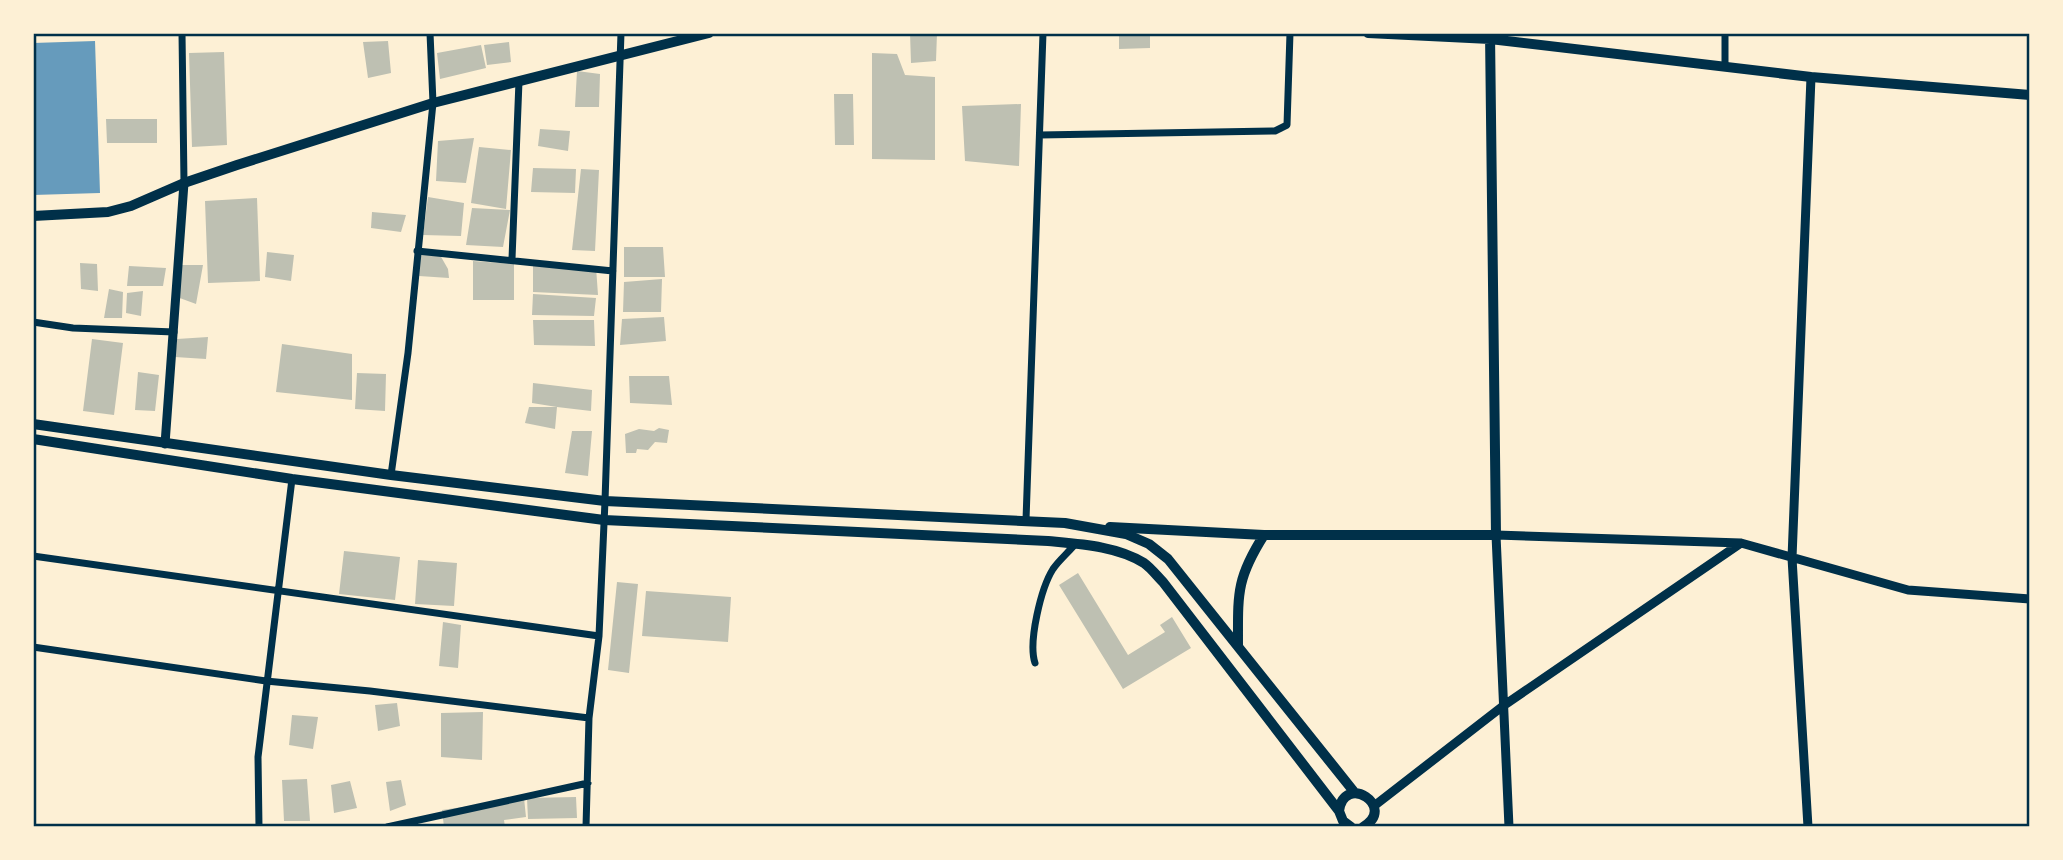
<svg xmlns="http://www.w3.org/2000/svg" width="2063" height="860" font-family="Inter,sans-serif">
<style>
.water{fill:#669bbc}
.building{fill:#bec0b2}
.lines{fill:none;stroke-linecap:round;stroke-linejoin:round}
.minor{stroke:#003049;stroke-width:7}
.tertiary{stroke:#003049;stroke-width:9}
.secondary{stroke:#003049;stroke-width:10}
.primary{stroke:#003049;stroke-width:10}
.neatline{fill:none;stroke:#003049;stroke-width:2.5}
</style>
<rect width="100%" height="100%" fill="#fdf0d5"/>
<path class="water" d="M95,41L100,193L33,195V43Z"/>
<path class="building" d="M910,33H937L936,61L911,63Z
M1119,33H1150V48L1119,49Z
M388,41L391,73L368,78L363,42Z
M509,42L511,62L487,65L484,45Z
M481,45L486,68L440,79L437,53Z
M224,52L227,145L192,147L189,53Z
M872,53L897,54L905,75L935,77V160L872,159Z
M577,71L600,74L599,107H575Z
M834,94H853L854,145H835Z
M1021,104L1019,166L965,161L962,106Z
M106,119H157V143H107Z
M540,129L570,131L568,151L538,146Z
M474,138L466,183L436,181L438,141Z
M479,147L511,150L506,209L471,203Z
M533,168L576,169L575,193L531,192Z
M581,169L599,170L595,251L572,250Z
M428,197L464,203L461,236L423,235Z
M257,198L260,281L208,283L205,201Z
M472,208L510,210L503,247L466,245Z
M372,212L406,215L401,232L371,228Z
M624,247H663L665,277H624Z
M419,251L440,255L448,269L449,278L419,276Z
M267,252L294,255L291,281L265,277Z
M473,261L514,264V300H473Z
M533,262L596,267L598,295L533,292Z
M80,263L97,264L98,291L81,289Z
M181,265H203L196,304L177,297Z
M129,266L166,268L163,286H127Z
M662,279L661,312H623L624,282Z
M109,289L123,292L122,318H104Z
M143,291L141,316L126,313L127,293Z
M533,294L596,298L594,316L532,315Z
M664,317L666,341L620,345L622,319Z
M533,320H594L595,346L534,345Z
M208,337L206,359L175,357L177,339Z
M92,339L123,343L114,415L83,411Z
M282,344L352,354V400L276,392Z
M138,372L159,375L155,411L135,410Z
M357,373L386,374L385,411L355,409Z
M629,376H669L672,405L630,403Z
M533,383L592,390L591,411L557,407L555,429L525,423L529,407H557L532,403Z
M659,428L669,430L667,443L655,442L648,450L637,449L636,453H626L625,434L639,429L654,431Z
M572,431H592L588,476L565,473Z
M344,551L400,557L395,600L339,594Z
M418,560L457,563L454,606L415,604Z
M1078,573L1128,655L1165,632L1160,625L1172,617L1191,648L1123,689L1059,585Z
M617,582L638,584L629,673L608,670Z
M646,591L731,597L728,642L642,636Z
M443,622L461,625L458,668L439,666Z
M397,703L400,726L378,731L375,705Z
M483,712L482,760L441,757V713Z
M292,715L318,717L313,749L289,745Z
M307,779L310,821H284L282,780Z
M401,780L406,805L390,811L386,782Z
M350,781L357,808L334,813L331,785Z
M576,797L577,818L528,819L527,798Z
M524,798L526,817L504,820L505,827H444L442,810Z"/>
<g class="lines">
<path class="minor" d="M182,33L184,183
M1725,67V33
M1040,135L1275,131L1287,125L1290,33
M417,251L613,271
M512,259L519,81
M33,322L73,328L174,332
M391,475L408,353L433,103L430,33
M1026,520L1043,33
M33,556L599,636
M33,647L266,681L370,691L589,718
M1035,663C1028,642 1041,588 1053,569C1059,560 1069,552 1076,543
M259,827L258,757L292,479
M387,827L588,783
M586,827L589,718L599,636L605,501L621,33"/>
<path class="tertiary" d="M165,444L184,183
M1374,806L1503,706L1741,543
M1509,827L1496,535L1741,543L1908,590L2030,599
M1808,827L1792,558L1811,77"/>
<path class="secondary" d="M1368,33L1490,39L1811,77L2030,95
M33,216L108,212L131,206L184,183L237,165L433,103L709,33
M1110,527L1264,535H1496L1490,33
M1238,645C1238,594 1236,579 1264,535"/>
<path class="primary" d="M33,424L391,475L605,501L1065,523L1126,534L1149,544L1168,559L1355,793
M33,439L292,479L604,520L1048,541C1080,544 1117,546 1144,563C1151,568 1157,576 1163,582L1339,811L1343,821L1351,827
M1339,811C1344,772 1398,807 1363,827"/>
</g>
<rect width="2063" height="860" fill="none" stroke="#fdf0d5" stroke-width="70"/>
<rect x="35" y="35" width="1993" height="790" class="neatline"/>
</svg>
